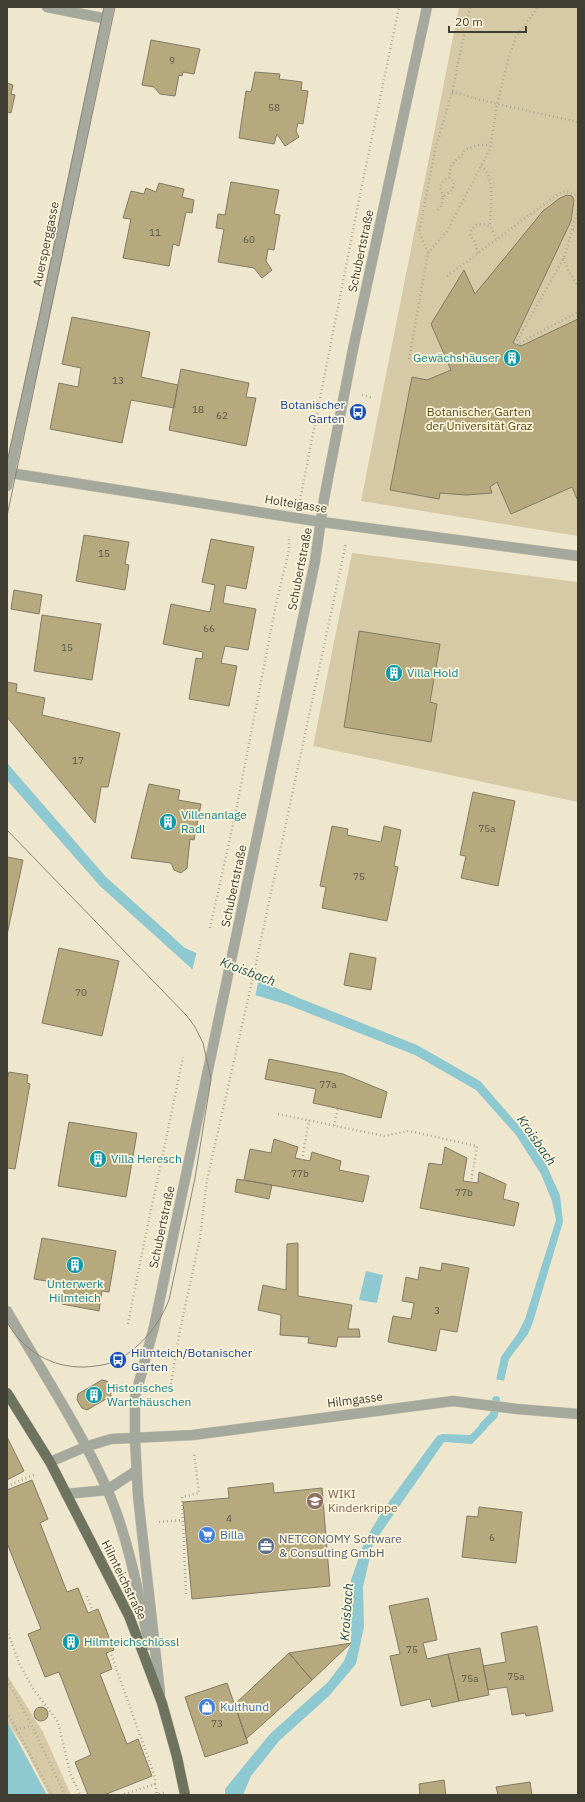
<svg xmlns="http://www.w3.org/2000/svg" width="585" height="1802" font-family="'IBM Plex Sans',sans-serif">
<style>
.green{fill:#d5caa5}
.water{fill:#8ec8d0}
.pier{fill:#efe7cd}
.lines{fill:none;stroke-linecap:round;stroke-linejoin:round}
.stream{stroke:#8ec8d0;stroke-width:8}
.building{fill:#b6a97e;stroke:#827b64}
.minor-casing{stroke:#ccc5ae;stroke-width:11}
.major-casing{stroke:#ccc5ae;stroke-width:11}
.path{stroke:#aea894;stroke-width:2.5;stroke-dasharray:1 3;stroke-linecap:butt}
.minor{stroke:#a5a89d;stroke-width:10}
.major{stroke:#6e7360;stroke-width:10}
.tram{stroke:#8b8675;stroke-width:1}
.labels{text-anchor:middle;stroke-width:3.5;stroke-linejoin:round;paint-order:stroke}
.number-label{font-size:10px;fill:#5e5846}
.street-label{font-size:12px;fill:#403d33;stroke:#fcf4db}
.culture-label{font-size:12px;fill:#0d838f;stroke:#fcf4db;text-anchor:start}
.transit-label{font-size:12px;fill:#164399;stroke:#fcf4db;text-anchor:end}
.park-label{font-size:12px;fill:#594a14;stroke:#fcf4db}
.education-label{font-size:12px;fill:#785e54;stroke:#fcf4db;text-anchor:start}
.shop-label{font-size:12px;fill:#366cbe;stroke:#fcf4db;text-anchor:start}
.service-label{font-size:12px;fill:#4e5e75;stroke:#fcf4db;text-anchor:start}
.water-label{font-size:13px;font-style:italic;fill:#1b4e54;stroke:#fcf4db}
</style>
<rect width="100%" height="100%" fill="#efe7cd"/>
<path class="green" d="M459,7H578V536L361,501Z
M352,553L578,582V802L313,746Z
M7,1675L43,1732L71,1795H7Z"/>
<path class="water" d="M7,763L106,877L185,948L299,998L417,1045L480,1081L520,1127L544,1160L560,1195L563,1222L533,1322L528,1334L509,1359L504,1381L487,1428L472,1444L444,1442L373,1544L363,1587L364,1627L356,1664L329,1696L279,1741L251,1776L243,1795H225V1789L270,1734L328,1682L344,1661L351,1643V1580L365,1540L383,1510L437,1436L442,1434L470,1435L478,1427L496,1380L501,1357L518,1333L525,1319L556,1220L552,1201L541,1174L516,1135L476,1090L415,1055L288,1005L255,995L192,969L100,886L7,780Z
M366,1271L383,1275L377,1303L359,1300Z
M7,1722L47,1795H7Z"/>
<path class="pier" d="M197,951L259,978L255,997L192,971Z
M494,1379L506,1381L489,1428L475,1426Z
M7,1720L25,1749L49,1795H47Z"/>
<g class="lines">
<path class="stream" d="M483,1426L494,1415L496,1400"/>
</g>
<path class="building" d="M151,40L200,49L194,74L183,72L182,76L179,75L175,96L160,94L154,87L142,85Z
M255,72L280,74L279,79L302,82L301,90L308,91L303,124L298,123L296,131L299,137L285,146L277,134L274,144L239,138L246,91L251,92Z
M7,83L13,85L11,94L15,95L11,113L7,112Z
M231,182L279,190L274,214L280,215L274,250L268,249L266,261L272,270L262,278L254,268L218,262L224,229L216,228L218,214L225,215Z
M159,183L184,189L182,197L194,200L192,213L186,212L179,246L173,244L169,266L123,258L131,219L123,218L131,191L144,194L146,188L156,192Z
M567,195L572,196L574,200L571,221L513,343L521,346L578,319V501L572,487L511,514L497,482L490,487L492,493L466,495L440,493L439,499L390,490L412,377L427,380L451,370L431,324L464,270L475,294L543,211L560,198Z
M72,317L150,332L141,377L178,385L174,408L131,400L122,443L50,429L59,383L78,387L81,368L62,364Z
M181,369L249,383L246,397L256,398L246,446L169,430Z
M84,535L129,542L125,564L129,565L125,590L76,581Z
M211,539L254,547L246,589L226,585L223,603L256,609L248,650L225,646L221,663L237,666L229,706L189,699L196,658L202,659L203,652L163,644L171,604L210,612L215,585L202,582Z
M14,590L42,595L39,614L11,609Z
M42,615L101,624L92,680L34,671Z
M359,631L440,644L430,702L437,704L431,742L344,727Z
M7,682L17,684L16,692L45,698L42,715L120,733L108,787H101L95,823L7,717Z
M149,784L180,790L178,800L201,804L194,840L190,839L187,868L181,873L174,870L171,863L131,858Z
M473,792L515,801L498,886L461,878L466,856L460,855Z
M332,826L348,829L347,835L381,842L384,826L401,830L394,866L398,867L387,921L322,908L326,887L320,886Z
M7,857L23,860L7,935Z
M59,948L119,961L102,1036L42,1023Z
M350,953L376,958L371,990L344,985Z
M269,1059L343,1074L387,1092L381,1118L313,1103L316,1089L265,1079Z
M9,1072L28,1075L27,1083L30,1084L15,1169L7,1168V1079Z
M69,1122L137,1133L126,1197L58,1186Z
M274,1139L298,1147L295,1158L310,1161L312,1152L341,1161L339,1170L369,1176L363,1202L244,1180L250,1149L271,1153Z
M445,1147L467,1158L463,1181L478,1183L479,1172L506,1184L503,1199L519,1203L514,1226L420,1208L429,1163L442,1165Z
M237,1179L272,1185L269,1199L235,1192Z
M42,1238L116,1251L109,1292L102,1291L99,1311L62,1304L65,1284L34,1279Z
M298,1243V1296L352,1305L348,1329H359L360,1337H338L336,1347L308,1343L309,1337L280,1335L281,1315L258,1310L263,1285L286,1290L287,1244Z
M442,1263L469,1268L457,1332L440,1329L436,1351L388,1342L393,1316L411,1319L414,1303L402,1301L406,1277L418,1280L420,1267L441,1271Z
M102,1380L107,1381L110,1386L111,1396L87,1410L82,1408L77,1400L78,1394Z
M7,1437L24,1471L7,1480Z
M32,1480L48,1519L40,1523L67,1592L78,1588L88,1613L98,1609L114,1650L106,1653L112,1669L100,1674L127,1744L138,1739L152,1776L104,1795H88L75,1762L91,1755L59,1672L45,1677L28,1634L41,1629L7,1543V1490Z
M273,1483L274,1493L322,1488L330,1586L192,1599L183,1502L229,1498L228,1488Z
M479,1507L522,1512L516,1563L462,1557L467,1516L478,1517Z
M428,1598L437,1640L423,1643L427,1659L448,1654L459,1701L432,1707L430,1699L401,1706L390,1656L400,1654L389,1606Z
M537,1626L553,1711L526,1716L525,1713L512,1715L507,1687L488,1690L483,1666L506,1662L501,1633Z
M351,1643L312,1680L289,1653Z
M480,1648L489,1695L459,1701L448,1654Z
M289,1653L312,1680L246,1739L235,1704Z
M227,1683L248,1743L205,1757L185,1697Z
M34 1714a7 7 0 1 1 14 0a7 7 0 1 1-14 0Z
M444,1780L446,1795H420L419,1784Z
M530,1782L532,1795H498L496,1787Z"/>
<g class="lines">
<defs>
<path id="minor" d="M47,7L107,19
M10,473L322,522L578,556
M7,486L44,318L109,7
M7,1311C41,1370 79,1427 107,1489C128,1536 139,1595 149,1645
M50,1462L85,1447L111,1439L193,1435L453,1401L517,1409L578,1414
M66,1494L107,1490L136,1471
M160,1693L138,1496L135,1439V1397L154,1327L315,561L324,499L353,349L427,7"/>
<path id="major" d="M7,1393L50,1462L129,1616L162,1703L177,1757L185,1795"/>
</defs>
<use href="#minor" class="minor-casing"/>
<use href="#major" class="major-casing"/>
<path class="path" d="M452,92L497,104L578,122
M481,166C497,177 490,210 490,227
M443,197L440,186L446,178L449,177
M438,210L441,206L443,197L453,189L454,182L449,177L451,165L461,156L465,150L476,145H490
M573,229H578
M428,253L447,231L490,149L497,104L509,56L516,37L538,7
M478,253L474,240L470,236C471,223 482,222 491,227L496,239
M564,258L568,270L578,286
M447,276L558,194L565,191L578,196
M515,344L564,258L578,209
M516,345L578,312
M409,359L428,253L419,232L435,150L452,92L470,7
M362,395L373,398
M300,500L360,195L399,7
M210,928L236,811L276,604L289,550V536
M278,1114L384,1136L409,1131L477,1146L471,1182
M334,1126L338,1108
M302,1160L309,1120
M128,1324C145,1235 165,1146 183,1057
M171,1384L179,1335L200,1238L207,1180L253,977L346,543
M7,1486L36,1474
M159,1522L182,1520
M186,1594L182,1497L199,1493L194,1453
M87,1596L93,1612
M7,1630L19,1663L32,1687L58,1722L70,1773L80,1795
M110,1651L155,1777V1784L122,1795
M7,1680L32,1726L65,1795
M7,1712L52,1795
M16,1729L31,1726
M155,1784L157,1795
M155,1795L166,1792"/>
<use href="#minor" class="minor"/>
<use href="#major" class="major"/>
<path class="tram" d="M7,462L39,317L104,7
M7,516L115,7
M7,830L187,1016L195,1027L203,1043L211,1079L195,1178L169,1300C159,1325 142,1346 118,1360C108,1365 97,1366 85,1367C52,1368 23,1351 7,1322"/>
</g>
<defs>
<symbol id="building-disc" viewBox="-11 -11 22 22"><circle r="9.5" fill="#0f9aa8" stroke="#fcf4db"/><path d="M-4-6H4V6H1V3H-1V6H-4ZM-2.5-4.3h1.7v1.8h-1.7ZM.8-4.3h1.7v1.8H.8ZM-2.5-1h1.7V.8h-1.7ZM.8-1h1.7V.8H.8Z" fill="#fff"/></symbol>
<symbol id="bus-disc" viewBox="-11 -11 22 22"><circle r="9.5" fill="#1a4fb4" stroke="#fcf4db"/><path d="M-5-6H5V4H4V6H2V4H-2V6H-4V4H-5ZM-3.5-4V0h7V-4ZM-3.5 1.2v1.5H-2V1.2ZM2 1.2v1.5H3.5V1.2Z" fill="#fff"/></symbol>
<symbol id="school-disc" viewBox="-11 -11 22 22"><circle r="9.5" fill="#8d6e63" stroke="#fcf4db"/><path d="M0-5L7-2L0 1L-7-2ZM-4 1L0 2.5L4 1V4Q0 6-4 4Z" fill="#fff"/></symbol>
<symbol id="supermarket-disc" viewBox="-11 -11 22 22"><circle r="9.5" fill="#3f7fe0" stroke="#fcf4db"/><path d="M-6-5.5h2.5l.6 2H6L4.5 2H-2.5L-4.4-4H-6ZM-1.5 3.2a1.3 1.3 0 1 0 .1 0ZM3 3.2a1.3 1.3 0 1 0 .1 0Z" fill="#fff"/></symbol>
<symbol id="office-disc" viewBox="-11 -11 22 22"><circle r="9.5" fill="#5c6f8a" stroke="#fcf4db"/><path d="M-6-3h4V-5.5h4V-3h4V5H-6ZM-1-4.5V-3h2v-1.5ZM-6 0V1H6V0Z" fill="#fff"/></symbol>
<symbol id="shop-disc" viewBox="-11 -11 22 22"><circle r="9.5" fill="#3f7fe0" stroke="#fcf4db"/><path d="M-5-2.5h2.3a2.7 3.5 0 0 1 5.4 0H5L5.5 6h-11ZM-1.5-2.5h3a1.5 2.3 0 0 0-3 0Z" fill="#fff"/></symbol>
</defs>
<g fill-rule="evenodd">
<use href="#building-disc" x="502" y="348" width="20" height="20"/>
<use href="#bus-disc" x="348" y="402" width="20" height="20"/>
<use href="#building-disc" x="384" y="663" width="20" height="20"/>
<use href="#building-disc" x="158" y="812" width="20" height="20"/>
<use href="#building-disc" x="88" y="1149" width="20" height="20"/>
<use href="#building-disc" x="65" y="1255" width="20" height="20"/>
<use href="#bus-disc" x="108" y="1350" width="20" height="20"/>
<use href="#building-disc" x="84" y="1385" width="20" height="20"/>
<use href="#school-disc" x="305" y="1491" width="20" height="20"/>
<use href="#supermarket-disc" x="197" y="1525" width="20" height="20"/>
<use href="#office-disc" x="256" y="1536" width="20" height="20"/>
<use href="#building-disc" x="61" y="1632" width="20" height="20"/>
<use href="#shop-disc" x="197" y="1697" width="20" height="20"/>
</g>
<g class="labels">
<g class="number-label">
<text x="172" y="64">9</text>
<text x="274" y="111">58</text>
<text x="155" y="236">11</text>
<text x="249" y="243">60</text>
<text x="118" y="384">13</text>
<text x="198" y="413">18</text>
<text x="222" y="419">62</text>
<text x="104" y="557">15</text>
<text x="209" y="632">66</text>
<text x="67" y="651">15</text>
<text x="78" y="764">17</text>
<text x="487" y="832">75a</text>
<text x="359" y="880">75</text>
<text x="81" y="996">70</text>
<text x="328" y="1088">77a</text>
<text x="300" y="1177">77b</text>
<text x="464" y="1196">77b</text>
<text x="437" y="1314">3</text>
<text x="229" y="1522">4</text>
<text x="492" y="1541">6</text>
<text x="412" y="1653">75</text>
<text x="516" y="1680">75a</text>
<text x="470" y="1682">75a</text>
<text x="217" y="1727">73</text>
</g>
<g class="street-label">
<text transform="translate(46 244) rotate(-78)" y="4">Auersperggasse</text>
<text transform="translate(361 251) rotate(-78)" y="4">Schubertstraße</text>
<text transform="translate(296 504) rotate(9)" y="4">Holteigasse</text>
<text transform="translate(300 569) rotate(-79)" y="4">Schubertstraße</text>
<text transform="translate(234 886) rotate(-78)" y="4">Schubertstraße</text>
<text transform="translate(162 1227) rotate(-78)" y="4">Schubertstraße</text>
<text transform="translate(355 1400) rotate(-7)" y="4">Hilmgasse</text>
<text transform="translate(124 1580) rotate(64)" y="4">Hilmteichstraße</text>
</g>
<g class="culture-label">
<text x="499" y="362" text-anchor="end">Gewächshäuser</text>
<text x="407" y="677">Villa Hold</text>
<text x="181" y="819">Villenanlage<tspan x="181" dy="14">Radl</tspan></text>
<text x="111" y="1163">Villa Heresch</text>
<text x="75" y="1288" text-anchor="middle">Unterwerk<tspan x="75" dy="14">Hilmteich</tspan></text>
<text x="107" y="1392">Historisches<tspan x="107" dy="14">Wartehäuschen</tspan></text>
<text x="84" y="1646">Hilmteichschlössl</text>
</g>
<g class="transit-label">
<text x="345" y="409">Botanischer<tspan x="345" dy="14">Garten</tspan></text>
<text x="131" y="1357" text-anchor="start">Hilmteich/Botanischer<tspan x="131" dy="14">Garten</tspan></text>
</g>
<g class="park-label">
<text x="479" y="416">Botanischer Garten<tspan x="479" dy="14">der Universität Graz</tspan></text>
</g>
<g class="education-label">
<text x="328" y="1498">WIKI<tspan x="328" dy="14">Kinderkrippe</tspan></text>
</g>
<g class="shop-label">
<text x="220" y="1539">Billa</text>
<text x="220" y="1711">Kulthund</text>
</g>
<g class="service-label">
<text x="279" y="1543">NETCONOMY Software<tspan x="279" dy="14">&amp; Consulting GmbH</tspan></text>
</g>
<g class="water-label">
<text transform="translate(248 971) rotate(21)" y="5">Kroisbach</text>
<text transform="translate(537 1140) rotate(55)" y="5">Kroisbach</text>
<text transform="translate(346 1612) rotate(-86)" y="5">Kroisbach</text>
</g>
</g>
<rect width="585" height="1802" fill="none" stroke="#403d33" stroke-width="16"/>
<path d="M449 26v6h77v-6" fill="none" stroke="#403d33" stroke-width="2"/>
<text x="455" y="26" font-size="12" fill="#403d33" stroke="#fcf4db" stroke-width="3" paint-order="stroke">20 m</text>
</svg>
